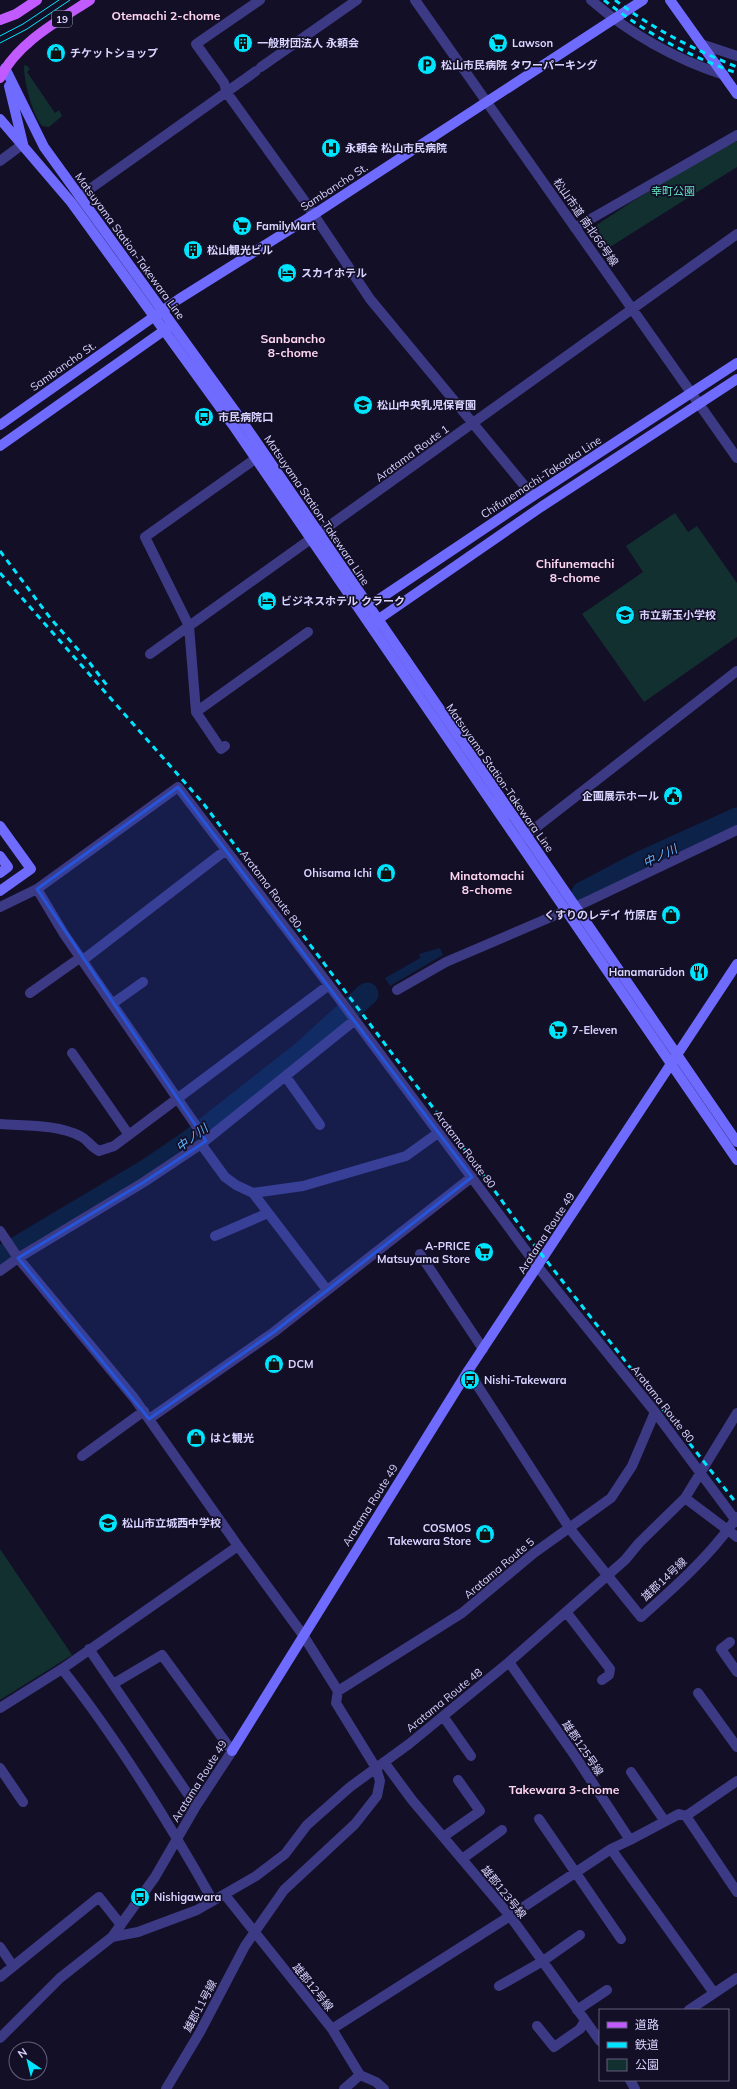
<svg xmlns="http://www.w3.org/2000/svg" width="737" height="2089" font-family="Mulish,'Noto Sans JP',sans-serif">
<style>
.green{fill:#12302f}
.water{fill:#0c2248}
.lines{fill:none;stroke-linecap:round;stroke-linejoin:round}
.river{stroke:#0c2248;stroke-width:23}
.street{stroke:#3d3a85;stroke-width:10}
.secondary{stroke:#6f6bff;stroke-width:10}
.primary{stroke:#c25bff;stroke-width:10}
.tram{stroke:#00e5ff;stroke-width:1}
.rail{stroke:#00e5ff;stroke-width:3;stroke-dasharray:6 5;stroke-linecap:butt}
.marked{fill:#2655da;fill-opacity:0.2;stroke:#2655da;stroke-width:3;stroke-linejoin:round}
.labels{text-anchor:middle;stroke-width:3.5;stroke-linejoin:round;paint-order:stroke}
.shield{fill:#130f26;stroke:#9e99be;stroke-width:1}
.shield-label{font-size:10px;font-weight:bold;fill:#d9d4ff}
.poi-label{font-size:11px;font-weight:bold;fill:#d9d4ff;stroke:#130f26;text-anchor:start}
.street-label{font-size:11px;fill:#d9d4ff;stroke:#130f26}
.park-label{font-size:11px;fill:#5fe0c0;stroke:#130f26}
.neighbourhood-label{font-size:12px;font-weight:bold;fill:#ffd6f0;stroke:#130f26}
.water-label{font-size:12px;font-style:italic;fill:#62b6ff;stroke:#130f26}
</style>
<rect width="100%" height="100%" fill="#130f26"/>
<path class="green" d="M26,65L30,69L27,72L55,113L59,110L62,116L49,127L42,126C32,113 24,82 24,66Z
M737,141V167L602,252L589,234L592,228C639,197 686,166 737,141Z
M675,513L688,532L697,526L737,583V637L644,702L582,614L643,572L626,546Z
M0,1549L72,1655L0,1700Z"/>
<path class="water" d="M737,814V824L677,851L673,844Z
M654,853L657,860L585,896L580,890Z
M440,948L443,955L390,986L385,978L420,958L419,954Z"/>
<g class="lines">
<path class="river" d="M583,893L642,862L737,819
M0,1258L146,1171L190,1141L302,1053L367,994"/>
<path class="street" d="M260,0L196,44L224,83L227,93L306,203L370,299L533,496
M415,0L737,458
M591,0C629,33 675,59 724,75
M701,44L737,56
M261,67L357,0
M0,161L23,144
M80,196L256,71
M575,228L737,135
M150,654L737,234
M196,712L189,626L145,537L262,454
M225,746L221,749L196,712L308,632
M525,836L737,671
M37,889L64,934L206,1140
M0,907L37,889L178,787L329,985L538,1267L655,1412L737,1522
M83,960L226,850
M397,990L446,962L586,902L737,830
M30,993L81,957
M112,1004L143,982
M72,1053L129,1135
M286,1077L320,1125
M0,1124C25,1126 57,1124 80,1136C87,1139 91,1147 99,1151L114,1146L329,985
M201,1144L225,1177L236,1185L253,1193L303,1186L406,1156L438,1133
M253,1193L327,1290
M0,1231L18,1258L134,1398L238,1546L303,1635L338,1691L336,1703L376,1768L380,1781L377,1796L355,1824L284,1890L245,1946L200,2032L166,2089
M215,1236L268,1213
M420,1254L483,1349
M0,1271L18,1258L144,1182L201,1144L355,1020
M468,1371L570,1529L641,1617C675,1587 711,1555 737,1517
M149,1419L274,1332L472,1177
M82,1456L144,1411
M685,1498L737,1537
M567,1613L610,1669L609,1675L602,1680
M730,1642L721,1649L737,1672
M89,1649L196,1806
M509,1662L575,1756L630,1840L679,1814L686,1816L737,1892
M62,1669C119,1741 168,1821 213,1901
M338,1691L462,1613L534,1553L611,1498L632,1466L655,1412
M698,1693L737,1747
M0,1708L62,1669L238,1546
M443,1716L471,1756
M384,1762L412,1800L510,1916L600,2041
M0,1768L23,1802
M631,1772L664,1820
M686,1816L737,1781
M539,1819L621,1939
M443,1837L480,1811L458,1780
M611,1849L714,1993
M462,1859L502,1830
M225,1895L332,2029L360,2075L376,2082L384,2089
M112,1937L138,1932L197,1910L256,1876L285,1854L307,1825L350,1787L409,1744L509,1662L625,1560L639,1543L685,1498L737,1413
M0,1947L13,1966
M0,1977L99,1897L121,1925
M499,1986L543,1961L580,1935
M577,2010L607,1990
M689,2010L737,1978
M537,2026L554,2047L580,2029L585,2021
M332,2029L510,1916L611,1849L630,1840
M0,2038L60,1978L112,1937L155,1877L196,1806L232,1751L162,1655L113,1684
M630,2080L635,2089
M344,2089L360,2075"/>
<path class="secondary" d="M670,0L737,94
M5,68L44,147L240,418L737,1142
M9,86L23,144
M0,119L71,202L232,424L737,1160
M0,425L179,299L313,215L643,0
M0,446L169,327
M363,610L533,496L737,363
M373,623L541,507L737,379
M0,826L31,869L0,891
M0,856L8,867L0,873
M232,1751L468,1371L737,964"/>
<path class="primary" d="M0,20L16,14L37,0
M0,78C17,43 58,21 90,0"/>
<path class="tram" d="M0,36L23,24L59,0
M0,43L27,29L70,0"/>
<path class="rail" d="M604,0C644,32 688,56 737,73
M615,0C653,29 693,49 737,67
M0,551L51,619L89,662L109,688
M0,573L203,803L471,1158L528,1237L737,1504"/>
</g>
<path class="marked" d="M178,787L472,1177L274,1332L149,1419L18,1258L144,1182L206,1141L37,889Z"/>
<defs>
<symbol id="building-disc" viewBox="-11 -11 22 22"><circle r="9.5" fill="#00e5ff" stroke="#130f26"/><path d="M-4-6H4V6H1V3H-1V6H-4ZM-2.5-4.3h1.7v1.8h-1.7ZM.8-4.3h1.7v1.8H.8ZM-2.5-1h1.7V.8h-1.7ZM.8-1h1.7V.8H.8Z" fill="#111"/></symbol>
<symbol id="supermarket-disc" viewBox="-11 -11 22 22"><circle r="9.5" fill="#00e5ff" stroke="#130f26"/><path d="M-6-5.5h2.5l.6 2H6L4.5 2H-2.5L-4.4-4H-6ZM-1.5 3.2a1.3 1.3 0 1 0 .1 0ZM3 3.2a1.3 1.3 0 1 0 .1 0Z" fill="#111"/></symbol>
<symbol id="shop-disc" viewBox="-11 -11 22 22"><circle r="9.5" fill="#00e5ff" stroke="#130f26"/><path d="M-5-2.5h2.3a2.7 3.5 0 0 1 5.4 0H5L5.5 6h-11ZM-1.5-2.5h3a1.5 2.3 0 0 0-3 0Z" fill="#111"/></symbol>
<symbol id="parking-disc" viewBox="-11 -11 22 22"><circle r="9.5" fill="#00e5ff" stroke="#130f26"/><path d="M-3.5-5.5H1a3.5 3.5 0 0 1 0 7H-1V5.5H-3.5ZM-1-3.4V-.6H.8a1.4 1.4 0 0 0 0-2.8Z" fill="#111"/></symbol>
<symbol id="hospital-disc" viewBox="-11 -11 22 22"><circle r="9.5" fill="#00e5ff" stroke="#130f26"/><path d="M-5-5h3v3.5h4V-5h3V5h-3V1.5h-4V5h-3Z" fill="#111"/></symbol>
<symbol id="hotel-disc" viewBox="-11 -11 22 22"><circle r="9.5" fill="#00e5ff" stroke="#130f26"/><path d="M-6-4.5h1.5V1H6V5H4.5V3h-9V5H-6ZM-4 0a1.8 1.8 0 1 1 3.6 0ZM.5 0V-2.5h3Q6-2.5 6 0Z" fill="#111"/></symbol>
<symbol id="school-disc" viewBox="-11 -11 22 22"><circle r="9.5" fill="#00e5ff" stroke="#130f26"/><path d="M0-5L7-2L0 1L-7-2ZM-4 1L0 2.5L4 1V4Q0 6-4 4Z" fill="#111"/></symbol>
<symbol id="bus-disc" viewBox="-11 -11 22 22"><circle r="9.5" fill="#00e5ff" stroke="#130f26"/><path d="M-5-6H5V4H4V6H2V4H-2V6H-4V4H-5ZM-3.5-4V0h7V-4ZM-3.5 1.2v1.5H-2V1.2ZM2 1.2v1.5H3.5V1.2Z" fill="#111"/></symbol>
<symbol id="civic-disc" viewBox="-11 -11 22 22"><circle r="9.5" fill="#00e5ff" stroke="#130f26"/><path d="M-.6-6.5H3V-4.5H.6V-3L4-1V1h2V6H-6V1h2V-1L-.6-3ZM-1.2 2.5V6h2.4V2.5Z" fill="#111"/></symbol>
<symbol id="restaurant-disc" viewBox="-11 -11 22 22"><circle r="9.5" fill="#00e5ff" stroke="#130f26"/><path d="M-5-6h1v4h1v-4h1v4h1v-4h1v5L-1.5 .5V6h-2V.5L-5-1ZM5-6V6H3V1.5H1.5Q1.5-4 5-6Z" fill="#111"/></symbol>
</defs>
<g fill-rule="evenodd">
<use href="#building-disc" x="232" y="32" width="22" height="22"/>
<use href="#supermarket-disc" x="487" y="32" width="22" height="22"/>
<use href="#shop-disc" x="45" y="42" width="22" height="22"/>
<use href="#parking-disc" x="416" y="54" width="22" height="22"/>
<use href="#hospital-disc" x="320" y="137" width="22" height="22"/>
<use href="#supermarket-disc" x="231" y="215" width="22" height="22"/>
<use href="#building-disc" x="182" y="239" width="22" height="22"/>
<use href="#hotel-disc" x="276" y="262" width="22" height="22"/>
<use href="#school-disc" x="352" y="394" width="22" height="22"/>
<use href="#bus-disc" x="193" y="406" width="22" height="22"/>
<use href="#hotel-disc" x="256" y="590" width="22" height="22"/>
<use href="#school-disc" x="614" y="604" width="22" height="22"/>
<use href="#civic-disc" x="662" y="785" width="22" height="22"/>
<use href="#shop-disc" x="375" y="862" width="22" height="22"/>
<use href="#shop-disc" x="660" y="904" width="22" height="22"/>
<use href="#restaurant-disc" x="688" y="961" width="22" height="22"/>
<use href="#supermarket-disc" x="547" y="1019" width="22" height="22"/>
<use href="#supermarket-disc" x="473" y="1241" width="22" height="22"/>
<use href="#shop-disc" x="263" y="1353" width="22" height="22"/>
<use href="#bus-disc" x="459" y="1369" width="22" height="22"/>
<use href="#shop-disc" x="185" y="1427" width="22" height="22"/>
<use href="#school-disc" x="97" y="1512" width="22" height="22"/>
<use href="#shop-disc" x="474" y="1523" width="22" height="22"/>
<use href="#bus-disc" x="129" y="1886" width="22" height="22"/>
</g>
<g class="labels">
<rect class="shield" x="52" y="11" width="20" height="16" rx="3"/>
<g class="shield-label">
<text x="62" y="23">19</text>
</g>
<g class="poi-label">
<text x="257" y="47">一般財団法人 永頼会</text>
<text x="512" y="47">Lawson</text>
<text x="70" y="57">チケットショップ</text>
<text x="441" y="69">松山市民病院 タワーパーキング</text>
<text x="345" y="152">永頼会 松山市民病院</text>
<text x="256" y="230">FamilyMart</text>
<text x="207" y="254">松山観光ビル</text>
<text x="301" y="277">スカイホテル</text>
<text x="377" y="409">松山中央乳児保育園</text>
<text x="218" y="421">市民病院口</text>
<text x="281" y="605">ビジネスホテル クラーク</text>
<text x="639" y="619">市立新玉小学校</text>
<text x="659" y="800" text-anchor="end">企画展示ホール</text>
<text x="372" y="877" text-anchor="end">Ohisama Ichi</text>
<text x="657" y="919" text-anchor="end">くすりのレデイ 竹原店</text>
<text x="685" y="976" text-anchor="end">Hanamarūdon</text>
<text x="572" y="1034">7-Eleven</text>
<text x="470" y="1250" text-anchor="end">A-PRICE<tspan x="470" dy="13">Matsuyama Store</tspan></text>
<text x="288" y="1368">DCM</text>
<text x="484" y="1384">Nishi-Takewara</text>
<text x="210" y="1442">はと観光</text>
<text x="122" y="1527">松山市立城西中学校</text>
<text x="471" y="1532" text-anchor="end">COSMOS<tspan x="471" dy="13">Takewara Store</tspan></text>
<text x="154" y="1901">Nishigawara</text>
</g>
<g class="street-label">
<text transform="translate(334 187) rotate(-33)" y="4">Sambancho St.</text>
<text transform="translate(586 222) rotate(55)" y="4">松山市道 南北66号線</text>
<text transform="translate(130 246) rotate(54)" y="4">Matsuyama Station-Takewara Line</text>
<text transform="translate(63 366) rotate(-35)" y="4">Sambancho St.</text>
<text transform="translate(412 453) rotate(-36)" y="4">Aratama Route 1</text>
<text transform="translate(541 477) rotate(-33)" y="4">Chifunemachi-Takaoka Line</text>
<text transform="translate(317 510) rotate(56)" y="4">Matsuyama Station-Takewara Line</text>
<text transform="translate(500 778) rotate(55)" y="4">Matsuyama Station-Takewara Line</text>
<text transform="translate(271 889) rotate(53)" y="4">Aratama Route 80</text>
<text transform="translate(465 1149) rotate(53)" y="4">Aratama Route 80</text>
<text transform="translate(546 1233) rotate(-57)" y="4">Aratama Route 49</text>
<text transform="translate(663 1404) rotate(52)" y="4">Aratama Route 80</text>
<text transform="translate(370 1505) rotate(-58)" y="4">Aratama Route 49</text>
<text transform="translate(499 1568) rotate(-40)" y="4">Aratama Route 5</text>
<text transform="translate(664 1579) rotate(-43)" y="4">雄郡14号線</text>
<text transform="translate(444 1700) rotate(-39)" y="4">Aratama Route 48</text>
<text transform="translate(583 1748) rotate(56)" y="4">雄郡125号線</text>
<text transform="translate(199 1781) rotate(-58)" y="4">Aratama Route 49</text>
<text transform="translate(504 1892) rotate(51)" y="4">雄郡123号線</text>
<text transform="translate(313 1987) rotate(51)" y="4">雄郡12号線</text>
<text transform="translate(200 2006) rotate(-62)" y="4">雄郡11号線</text>
</g>
<g class="park-label">
<text x="673" y="195">幸町公園</text>
</g>
<g class="neighbourhood-label">
<text x="166" y="20">Otemachi 2-chome</text>
<text x="293" y="343">Sanbancho<tspan x="293" dy="14">8-chome</tspan></text>
<text x="575" y="568">Chifunemachi<tspan x="575" dy="14">8-chome</tspan></text>
<text x="487" y="880">Minatomachi<tspan x="487" dy="14">8-chome</tspan></text>
<text x="564" y="1794">Takewara 3-chome</text>
</g>
<g class="water-label">
<text transform="translate(660 856) rotate(-26)" y="4">中ノ川</text>
<text transform="translate(192 1138) rotate(-37)" y="4">中ノ川</text>
</g>
</g>
<rect x="599" y="2009" width="130" height="72" fill="#130f26" stroke="#625e7d"/>
<rect x="607" y="2022" width="20" height="6" fill="#c25bff" stroke="#625e7d"/>
<text x="635" y="2029" font-size="12" fill="#d9d4ff">道路</text>
<rect x="607" y="2042" width="20" height="6" fill="#00e5ff" stroke="#625e7d"/>
<text x="635" y="2049" font-size="12" fill="#d9d4ff">鉄道</text>
<rect x="607" y="2059" width="20" height="12" fill="#12302f" stroke="#625e7d"/>
<text x="635" y="2069" font-size="12" fill="#d9d4ff">公園</text>
<g transform="translate(28 2061) rotate(325)"><circle r="19" fill="#130f26" stroke="#625e7d"/>
<path d="M0-3L7 15L0 10L-7 15Z" fill="#00e5ff"/>
<text y="-6" font-size="11" font-weight="bold" text-anchor="middle" fill="#d9d4ff">N</text>
</g>
</svg>
